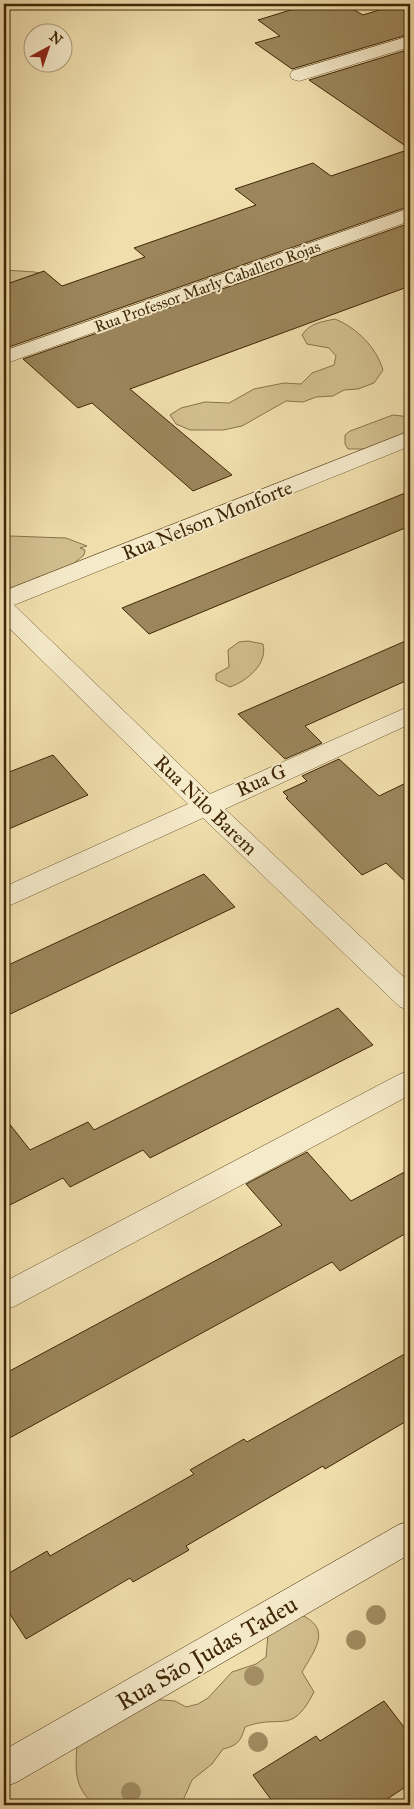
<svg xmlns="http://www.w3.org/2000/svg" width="414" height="1809" font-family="'IM FELL Great Primer',serif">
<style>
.green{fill:#d2bf90;stroke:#89734a}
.building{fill:#9c865c;stroke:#402705}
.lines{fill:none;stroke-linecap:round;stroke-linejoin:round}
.street-casing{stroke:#6c552f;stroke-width:1}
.secondary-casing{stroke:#402705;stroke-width:1}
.street{fill:#f5eaca;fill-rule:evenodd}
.secondary{fill:#f5eaca;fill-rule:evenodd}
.tree{fill:#a38e64}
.labels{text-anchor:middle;stroke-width:4;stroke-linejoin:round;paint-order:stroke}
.far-street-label{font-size:16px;fill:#402705;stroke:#f5eaca}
.street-label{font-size:20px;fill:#402705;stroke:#f5eaca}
.near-street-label{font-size:24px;fill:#402705;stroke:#f5eaca}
</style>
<rect width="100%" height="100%" fill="#f0dead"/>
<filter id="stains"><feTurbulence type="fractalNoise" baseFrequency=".004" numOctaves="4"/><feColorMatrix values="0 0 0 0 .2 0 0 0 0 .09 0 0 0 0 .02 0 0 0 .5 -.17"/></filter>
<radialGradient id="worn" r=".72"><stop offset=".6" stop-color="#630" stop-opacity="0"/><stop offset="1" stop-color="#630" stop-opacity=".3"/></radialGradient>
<path class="green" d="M4,270L35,272L47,276L19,293L4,285Z
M335,319C357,328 376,347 383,370L374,383L358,389L344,390L333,396L316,397L303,402L286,401L242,426L223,430H190L176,424L170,415L181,408L205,402L229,403L254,389L284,383L301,384L312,373L334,365L336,356L329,348L307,344L302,335C310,323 321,322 335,319Z
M393,415L410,417V434L365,449H348L345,444V435L350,431Z
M10,536L66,538L87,546L80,548L85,550L84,555L50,583L38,577L10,595L4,594V573L8,569L4,566V546Z
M248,641L263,644C268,664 247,681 230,687L216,680V674L229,667L228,650L239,642Z
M294,1612C333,1626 318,1645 302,1672L314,1692C291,1737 281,1713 245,1727C241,1741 237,1746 223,1749L212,1764L192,1780L181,1805H95C72,1786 76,1768 77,1741L150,1699L175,1701L186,1707L198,1704L208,1698L232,1672L256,1664L266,1657L268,1634Z"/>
<path class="building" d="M310,4H344L363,15L398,4H410V34L292,69L255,43L280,36L258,20Z
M410,49V149L309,80Z
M410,149V206L9,347L4,342V285L44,271L62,286L145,257L134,248L256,205L235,189L313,163L331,176Z
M410,223V286L130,389L232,475L193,491L92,403L78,408L23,359Z
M410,491V526L149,634L122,608Z
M410,639V679L305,726L322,743L285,759L238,714Z
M53,755L88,795L4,831V774Z
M339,759L379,796L410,781V886L386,863L362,875L286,798L288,797L283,792L307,781L302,776Z
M204,874L235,907L4,1017V967Z
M338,1008L373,1045L150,1158L143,1150L70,1187L63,1178L4,1208V1117L30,1150L88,1122L94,1130Z
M307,1152L351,1201L410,1169V1231L340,1271L332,1262L4,1441V1374L282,1225L246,1184Z
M410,1351V1419L325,1469L323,1466L186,1546L189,1550L133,1582L130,1578L26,1639L4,1605V1576L47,1551L50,1556L194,1474L190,1470L244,1439L247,1442Z
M384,1701L410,1735V1784L378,1805H275L253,1775L316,1736L320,1741Z"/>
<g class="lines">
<defs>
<path id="street" d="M410,36V47L299,81L292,79L290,75L292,71Z
M410,208V221L4,364V351Z
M410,431V446L14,605L210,794L410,706V724L225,809L410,983V1010L400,1007L203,818L4,908V887L188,804L4,623V591Z
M410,1071V1095L15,1306L4,1310V1282L400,1074Z"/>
<path id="secondary" d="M410,1521V1554L17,1782L4,1787V1750L398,1525Z"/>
</defs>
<use href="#street" class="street-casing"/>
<use href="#secondary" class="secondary-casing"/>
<use href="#street" class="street"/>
<use href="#secondary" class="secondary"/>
</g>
<g class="tree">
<circle cx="376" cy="1615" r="10"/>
<circle cx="356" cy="1640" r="10"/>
<circle cx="254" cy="1676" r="10"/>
<circle cx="258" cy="1742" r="10"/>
<circle cx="131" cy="1792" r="10"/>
</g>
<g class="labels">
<g class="far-street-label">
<text transform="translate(207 286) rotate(-20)" y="6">Rua Professor Marly Caballero Rojas</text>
</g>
<g class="street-label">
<text transform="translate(207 520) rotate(-22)" y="7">Rua Nelson Monforte</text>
<text transform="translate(261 780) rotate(-24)" y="7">Rua G</text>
<text transform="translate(206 805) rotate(44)" y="7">Rua Nilo Barem</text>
</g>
<g class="near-street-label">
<text transform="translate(207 1653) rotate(-30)" y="8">Rua São Judas Tadeu</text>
</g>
</g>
<rect width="414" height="1809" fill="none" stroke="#f0dead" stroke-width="20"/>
<rect x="5" y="5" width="404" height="1799" fill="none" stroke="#402705" stroke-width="2.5"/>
<rect x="10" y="10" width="394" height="1789" fill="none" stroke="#402705"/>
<g transform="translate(48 48) rotate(40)"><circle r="24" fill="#f5eaca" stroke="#ad9c7b"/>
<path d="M0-4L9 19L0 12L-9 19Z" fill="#8f2418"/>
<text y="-8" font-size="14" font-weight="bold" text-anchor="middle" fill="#402705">N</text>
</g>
<rect width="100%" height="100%" filter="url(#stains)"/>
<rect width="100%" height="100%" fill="url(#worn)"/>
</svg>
